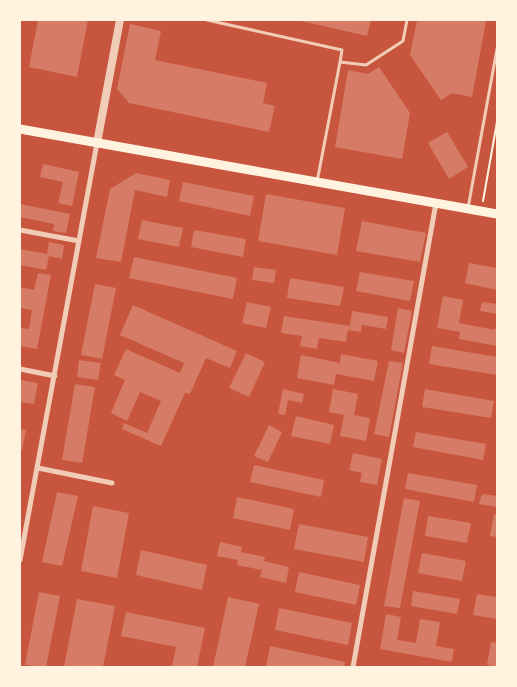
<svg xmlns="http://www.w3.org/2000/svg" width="517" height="687" font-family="Karla,sans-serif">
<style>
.building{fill:#d67c66}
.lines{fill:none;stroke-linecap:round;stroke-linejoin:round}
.path{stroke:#fff3e0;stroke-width:2}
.service{stroke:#f1ccb7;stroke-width:3}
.minor{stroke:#f1ccb7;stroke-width:5}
.tertiary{stroke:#f1ccb7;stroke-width:8}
.secondary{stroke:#fff3e0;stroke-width:9}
</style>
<rect width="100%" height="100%" fill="#c8553d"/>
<path class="building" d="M38,20H88L77,77L29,67Z
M297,20H371L367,36Z
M417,20L486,21L472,97L452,93L441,100L410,55Z
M130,24L161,31L155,60L267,83L263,103L275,106L269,132L129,103L117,89Z
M379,67L410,113L402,159L335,147L348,70L368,74Z
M447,132L468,167L449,179L428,143Z
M43,164L79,172L72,206L58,203L63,182L40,177Z
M136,173L170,180L167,197L135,190L121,262L96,258L110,189Z
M183,182L254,196L250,216L179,201Z
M266,194L345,208L337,255L258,241Z
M20,204L70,214L66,233L53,231L54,224L20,217Z
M142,220L183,228L179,247L138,239Z
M362,221L426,233L420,262L356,251Z
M194,230L246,239L243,257L191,247Z
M49,242L64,245L62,259L49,256L46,270L20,265V249L47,254Z
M134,257L237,278L233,299L129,278Z
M469,263L497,268V290L465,283Z
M254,267L276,270L274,283L252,280Z
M360,272L414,281L410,301L356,291Z
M38,273L51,275L37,349L20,346V328L29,329L32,310L20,308V287L34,290Z
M290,278L344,287L340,306L287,298Z
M95,284L116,288L102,359L81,355Z
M443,296L463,300L459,323L495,330L497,322V346L459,339L460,332L437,328Z
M247,302L271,307L266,328L242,323Z
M482,302L497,304V314L480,311Z
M133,305L237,351L230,368L206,358L190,394L185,393L161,446L122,429L124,423L147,433L161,401L140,392L127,421L111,413L125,380L114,375L126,349L180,373L184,363L120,335Z
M398,308L412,311L404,353L391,350Z
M352,311L388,317L386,329L362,325L361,332L348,330L346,342L319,338L317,349L300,346L302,336L281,333L284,316L350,326Z
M432,346L497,357V375L429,364Z
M246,353L265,362L249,397L229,388Z
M341,354L378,361L374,381L336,374L334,385L297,378L301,355L340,363Z
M79,360L101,363L98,380L77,377Z
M389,361L403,363L389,437L374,434Z
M20,380L38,383L34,404L20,402Z
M75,384L95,387L82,463L62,460Z
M283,389L304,394L302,403L288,400L285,415L278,414Z
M333,389L358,394L354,415L370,418L366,441L340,436L344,415L329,412Z
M425,389L494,401L491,418L422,407Z
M296,416L334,425L330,444L291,436Z
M269,425L282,432L268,462L254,456Z
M20,429L26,430L22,450H20Z
M416,432L486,444L483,460L413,447Z
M353,453L382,459L377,485L360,482L362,473L349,470Z
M254,465L324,480L321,497L250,482Z
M408,473L477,485L474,502L405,489Z
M57,492L78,496L62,566L42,562Z
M482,494L497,496V507L479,504Z
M237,497L294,509L290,530L233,518Z
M404,498L420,501L400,608L384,606Z
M93,506L129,513L117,578L81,571Z
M494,514L497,515V537L490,536Z
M428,516L471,523L467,543L425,536Z
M299,524L368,537L364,562L294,549Z
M220,542L242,547L241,552L265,557L264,561L289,567L286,583L260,577L262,570L237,565L238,560L217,556Z
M141,550L207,565L202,590L136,575Z
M422,553L466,561L462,581L418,573Z
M299,572L360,585L356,605L295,592Z
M413,591L460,599L457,614L411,606Z
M39,592L60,596L46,667L25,665Z
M477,594L497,597V619L473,615Z
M228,597L259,604L245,667H213Z
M77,599L115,606L103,667H64Z
M279,608L352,623L348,645L275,630Z
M126,612L205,628L197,667H172L176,647L121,636Z
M386,614L401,617L397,640L416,643L420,619L440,622L436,646L454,649L452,662L380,649Z
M491,642L497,643V667L487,665Z
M270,646L345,662L344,667H266Z"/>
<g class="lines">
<path class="path" d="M483,201L497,122"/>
<path class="service" d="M207,20L342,50L340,62
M317,182L340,62L366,65L403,41L407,20
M468,208L497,49"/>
<path class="minor" d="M20,230L79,241
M20,369L55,376
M38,468L112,483
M20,560L97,143
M353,667L436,203"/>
<path class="tertiary" d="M97,143L120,20"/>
<path class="secondary" d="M20,129L497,214"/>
</g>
<rect width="517" height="687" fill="none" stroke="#fff3e0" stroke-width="42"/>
</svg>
